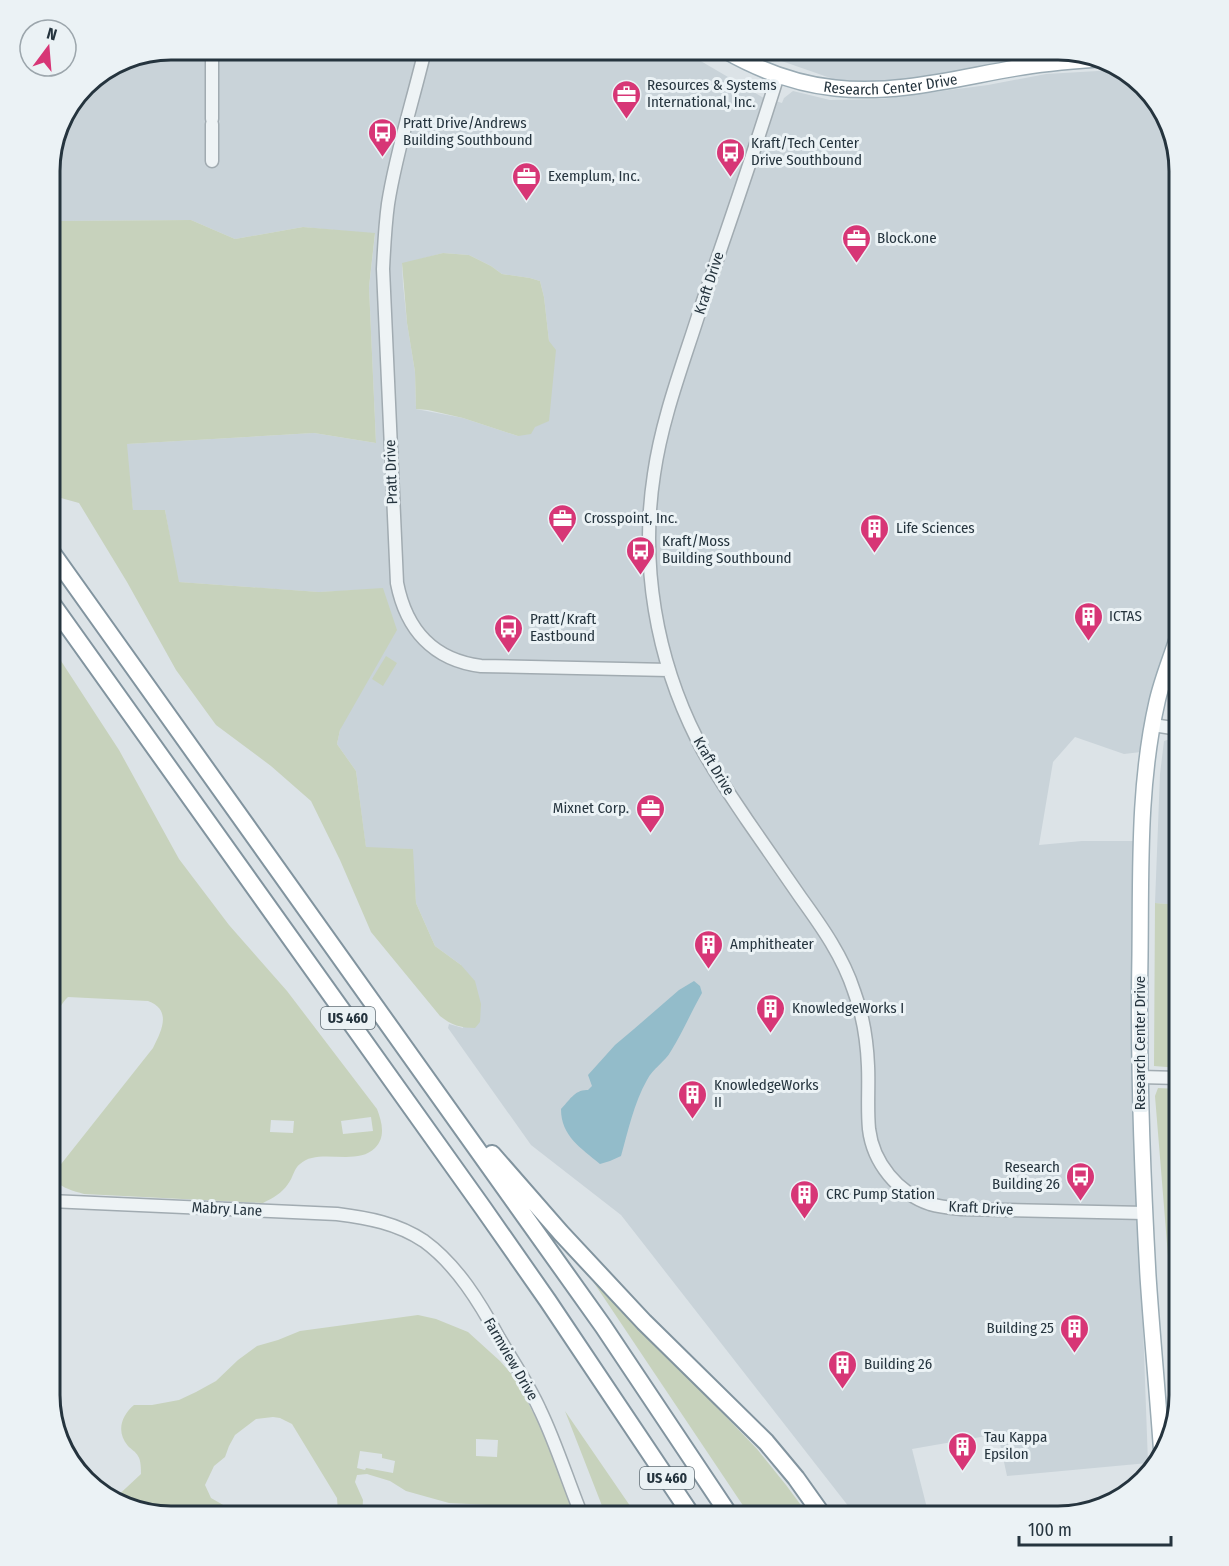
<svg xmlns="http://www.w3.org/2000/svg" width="1229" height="1566" font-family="'Fira Sans Condensed',sans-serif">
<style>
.built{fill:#c9d3d9;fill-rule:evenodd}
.green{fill:#c7d2bc;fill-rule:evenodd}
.water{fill:#93bcca}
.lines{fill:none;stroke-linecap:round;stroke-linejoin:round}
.minor-casing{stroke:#a1abb1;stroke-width:15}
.major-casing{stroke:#9aabb4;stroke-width:18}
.highway-casing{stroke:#82949f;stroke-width:20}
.minor{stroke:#eef3f5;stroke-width:12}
.major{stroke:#fff;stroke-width:15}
.highway{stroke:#fff;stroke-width:16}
.labels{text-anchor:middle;stroke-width:6;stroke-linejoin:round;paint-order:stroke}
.shield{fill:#ebf2f5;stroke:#606d75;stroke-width:1.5}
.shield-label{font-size:14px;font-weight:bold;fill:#25343e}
.street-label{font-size:15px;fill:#25343e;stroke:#ebf2f5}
.poi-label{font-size:15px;fill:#25343e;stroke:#ebf2f5;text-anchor:start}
.rim{fill:none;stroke:#25343e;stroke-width:3}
</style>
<rect width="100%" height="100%" fill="#dce3e7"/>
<path class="built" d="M171,50H682L762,97L782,103L784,98L793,91L830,100L881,99L988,85L1046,74L1115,70L1125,71L1159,104L1179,171V616L1172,633L1141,752L1124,754L1075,737L1053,762L1039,845L1082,841H1135L1138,1189L1148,1463L1007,1476L998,1434L912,1449L929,1516H856L621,1215L531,1145L448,1028L449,1024L463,1028L461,965L435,946L416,903L412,849L366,848L356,771L337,744L340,730L383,589L319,592L178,582L165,510L133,511L126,444L314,433L376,443L369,287L375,234L303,227L235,239L191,220L50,221V163L62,117L91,80L125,59ZM443,253L469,255L491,266L502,274L530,278L540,281L544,297L549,341L518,436L463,418L416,409L415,372L407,323L403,284L402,264Z
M759,50H1066L1085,56L896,82L869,83L839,81L773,58Z
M1173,738L1179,739V905L1155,903L1160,774L1164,741Z"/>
<path class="green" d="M191,220L235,239L303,227L375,233L369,287L376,443L314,433L127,444L133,510H165L179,582L319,592L383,588L397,630L340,730L337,744L356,771L366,847L413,849L416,903L435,946L461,965L475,981L481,1004L480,1022L475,1028C461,1028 451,1025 440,1016L371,932L340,860L311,801L271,766L216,725L176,670L127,582L79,503L50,495V221Z
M443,253L469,255L491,266L502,274L530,278L540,281L544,297L549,341L556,350L549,421L535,427L531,434L518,436L463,418L428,410L416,409L415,372L407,323L402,263Z
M50,644L119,750L179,859L229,925L287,991L377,1109C382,1122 386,1137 375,1148C356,1167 318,1147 300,1164C294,1168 293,1178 288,1184C282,1193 273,1198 263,1203L84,1194C73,1191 63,1188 55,1181L54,1173L153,1048C162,1030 172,1010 148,1001L68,997C55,1009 54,1027 50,1043ZM371,1117L373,1131L343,1134L341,1121ZM271,1120L294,1121L293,1133L270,1132Z
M386,656L397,663L383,686L372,679Z
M1155,903L1179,905V1068L1154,1066Z
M1158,1088L1179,1089V1269L1169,1268L1155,1096Z
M578,1259L639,1326L757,1449L786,1485L809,1516H750Z
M418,1315L436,1319L468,1332L500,1361L516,1379L544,1434L572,1502L570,1511L563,1515L537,1516L516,1510L489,1505L449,1503L406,1491L390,1481L367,1474L357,1475L355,1482L363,1500L362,1516H335L338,1512L337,1498L292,1424L280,1418L273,1417L256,1419L235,1435L229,1446L225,1457L214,1466L205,1485L211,1498L232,1510L256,1516H171L112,1501L141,1474C141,1469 141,1460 138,1456C136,1452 131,1449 128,1446C116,1432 121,1416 134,1405H152L179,1400L196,1392L216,1381L238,1360L257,1346L278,1340L300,1331ZM476,1439L498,1440L497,1457L476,1456ZM360,1451L382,1454V1458L395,1461L393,1473L366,1468L365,1470L357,1468Z
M565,1411L637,1516H606Z"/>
<path class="water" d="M694,981L700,986L702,993C691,1012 683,1032 671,1051C665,1062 653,1068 647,1080C634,1103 628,1131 621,1156L610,1161L600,1164C581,1148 561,1136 561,1109C569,1101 575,1089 588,1090L592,1086L588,1075L615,1045L634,1029L679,990Z"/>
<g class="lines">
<defs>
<path id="minor" d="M212,50V119
M425,50C413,101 396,152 388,204C385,226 384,248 383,269L397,583C406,629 433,660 481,666L669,670
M778,75C754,154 726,232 700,310C683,364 662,418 654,474C640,564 656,658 697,739C711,768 729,793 747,820C765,846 783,872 801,898C822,927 843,957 854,991C863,1015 867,1041 868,1066C869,1087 867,1108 869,1129C873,1163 898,1193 930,1204C940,1207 951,1208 961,1209L1145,1213
M212,161V124
M1153,725L1179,729
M1140,1077L1179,1078
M50,1201L337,1214C368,1218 397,1223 424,1241C457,1265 480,1303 499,1338C513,1362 529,1385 540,1410C556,1443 568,1482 582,1516"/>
<g id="major">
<path id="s1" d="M724,50C759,70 795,84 835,88C896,95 957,78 1016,68C1043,63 1070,61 1098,59"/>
<path d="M1162,1457C1158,1397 1152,1336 1148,1276C1142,1169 1138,1062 1140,955C1141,871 1138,785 1157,702C1162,679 1172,656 1179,633"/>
</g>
<path id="highway" d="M50,550L603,1326L730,1516
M50,601L483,1208L548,1301L692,1516
M492,1154L561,1233L644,1322L766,1442L796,1478L823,1516"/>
</defs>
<use href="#minor" class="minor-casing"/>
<use href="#major" class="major-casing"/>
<use href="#highway" class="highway-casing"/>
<use href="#minor" class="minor"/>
<use href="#major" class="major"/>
<use href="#highway" class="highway"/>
</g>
<defs>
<symbol id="office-pin" viewBox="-11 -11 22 30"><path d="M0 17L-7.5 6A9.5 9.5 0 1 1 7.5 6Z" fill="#d73676" stroke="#ebf2f5"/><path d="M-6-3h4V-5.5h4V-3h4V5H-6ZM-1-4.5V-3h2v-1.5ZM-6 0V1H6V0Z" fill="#fff"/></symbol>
<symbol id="bus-pin" viewBox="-11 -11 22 30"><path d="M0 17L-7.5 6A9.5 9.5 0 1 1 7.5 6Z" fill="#d73676" stroke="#ebf2f5"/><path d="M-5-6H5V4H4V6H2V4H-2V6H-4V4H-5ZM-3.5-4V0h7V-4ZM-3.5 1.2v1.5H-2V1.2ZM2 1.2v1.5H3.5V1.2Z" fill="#fff"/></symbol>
<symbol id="building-pin" viewBox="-11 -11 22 30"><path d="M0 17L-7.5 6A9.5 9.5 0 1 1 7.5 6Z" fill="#d73676" stroke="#ebf2f5"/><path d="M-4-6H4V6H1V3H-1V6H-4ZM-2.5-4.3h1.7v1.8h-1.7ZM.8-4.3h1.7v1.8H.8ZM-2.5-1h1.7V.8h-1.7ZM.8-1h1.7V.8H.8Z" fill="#fff"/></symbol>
</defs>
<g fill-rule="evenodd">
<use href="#office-pin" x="610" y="78" width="33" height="45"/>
<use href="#bus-pin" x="366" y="116" width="33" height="45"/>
<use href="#bus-pin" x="714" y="136" width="33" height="45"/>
<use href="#office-pin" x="510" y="160" width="33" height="45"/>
<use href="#office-pin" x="840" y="222" width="33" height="45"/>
<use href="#office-pin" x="546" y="502" width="33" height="45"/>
<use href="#building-pin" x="858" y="512" width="33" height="45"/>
<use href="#bus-pin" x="624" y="534" width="33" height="45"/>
<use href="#building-pin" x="1072" y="600" width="33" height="45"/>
<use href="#bus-pin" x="492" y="612" width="33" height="45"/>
<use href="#office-pin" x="634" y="792" width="33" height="45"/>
<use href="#building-pin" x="692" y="928" width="33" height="45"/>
<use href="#building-pin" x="754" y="992" width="33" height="45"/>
<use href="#building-pin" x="676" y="1078" width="33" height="45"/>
<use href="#bus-pin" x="1064" y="1160" width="33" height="45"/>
<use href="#building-pin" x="788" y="1178" width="33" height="45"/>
<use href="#building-pin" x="1058" y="1312" width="33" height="45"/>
<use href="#building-pin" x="826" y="1348" width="33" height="45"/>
<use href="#building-pin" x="946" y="1430" width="33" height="45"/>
</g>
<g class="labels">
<g class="shield">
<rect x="321" y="1007" width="54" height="22" rx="4.5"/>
<rect x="640" y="1467" width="54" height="22" rx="4.5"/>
</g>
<g class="shield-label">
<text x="348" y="1023">US 460</text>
<text x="667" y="1483">US 460</text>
</g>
<g class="street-label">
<text dy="5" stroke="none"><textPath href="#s1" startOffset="174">Research Center Drive</textPath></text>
<text transform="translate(709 283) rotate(-72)" y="5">Kraft Drive</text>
<text transform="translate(391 472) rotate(-92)" y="5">Pratt Drive</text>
<text transform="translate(714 766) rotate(59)" y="5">Kraft Drive</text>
<text transform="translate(1140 1043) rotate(-90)" y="5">Research Center Drive</text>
<text transform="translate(981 1208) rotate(3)" y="5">Kraft Drive</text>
<text transform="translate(227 1209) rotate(3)" y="5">Mabry Lane</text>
<text transform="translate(511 1359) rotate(60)" y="5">Farmview Drive</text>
</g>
<g class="poi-label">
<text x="647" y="90">Resources &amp; Systems<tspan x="647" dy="17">International, Inc.</tspan></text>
<text x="403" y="128">Pratt Drive/Andrews<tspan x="403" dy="17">Building Southbound</tspan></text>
<text x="751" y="148">Kraft/Tech Center<tspan x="751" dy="17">Drive Southbound</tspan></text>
<text x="548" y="181">Exemplum, Inc.</text>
<text x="877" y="243">Block.one</text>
<text x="584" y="523">Crosspoint, Inc.</text>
<text x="896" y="533">Life Sciences</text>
<text x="662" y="546">Kraft/Moss<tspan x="662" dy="17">Building Southbound</tspan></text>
<text x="1109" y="621">ICTAS</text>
<text x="530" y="624">Pratt/Kraft<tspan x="530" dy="17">Eastbound</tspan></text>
<text x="629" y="813" text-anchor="end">Mixnet Corp.</text>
<text x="730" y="949">Amphitheater</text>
<text x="792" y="1013">KnowledgeWorks I</text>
<text x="714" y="1090">KnowledgeWorks<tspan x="714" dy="17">II</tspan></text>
<text x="1060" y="1172" text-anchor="end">Research<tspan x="1060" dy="17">Building 26</tspan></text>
<text x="826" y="1199">CRC Pump Station</text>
<text x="1054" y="1333" text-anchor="end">Building 25</text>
<text x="864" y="1369">Building 26</text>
<text x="984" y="1442">Tau Kappa<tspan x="984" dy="17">Epsilon</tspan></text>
</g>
</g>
<path d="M0 0H1229V1566H0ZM171 60H1058A111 111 0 0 1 1169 171V1395A111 111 0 0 1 1058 1506H171A111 111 0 0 1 60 1395V171A111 111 0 0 1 171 60Z" fill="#ebf2f5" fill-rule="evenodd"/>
<path class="rim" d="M171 60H1058A111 111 0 0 1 1169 171V1395A111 111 0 0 1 1058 1506H171A111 111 0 0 1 60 1395V171A111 111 0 0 1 171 60Z"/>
<g transform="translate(48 48) rotate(16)"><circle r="28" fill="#ebf2f5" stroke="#9ca6ac" stroke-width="1.5"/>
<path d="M0-4.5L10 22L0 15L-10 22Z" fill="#d73676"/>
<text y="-9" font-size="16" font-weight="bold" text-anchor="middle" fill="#25343e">N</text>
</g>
<path d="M1019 1536v9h152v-9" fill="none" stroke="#25343e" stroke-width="3"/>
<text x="1028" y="1536" font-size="18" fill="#25343e" stroke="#ebf2f5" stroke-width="4.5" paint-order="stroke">100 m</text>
</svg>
